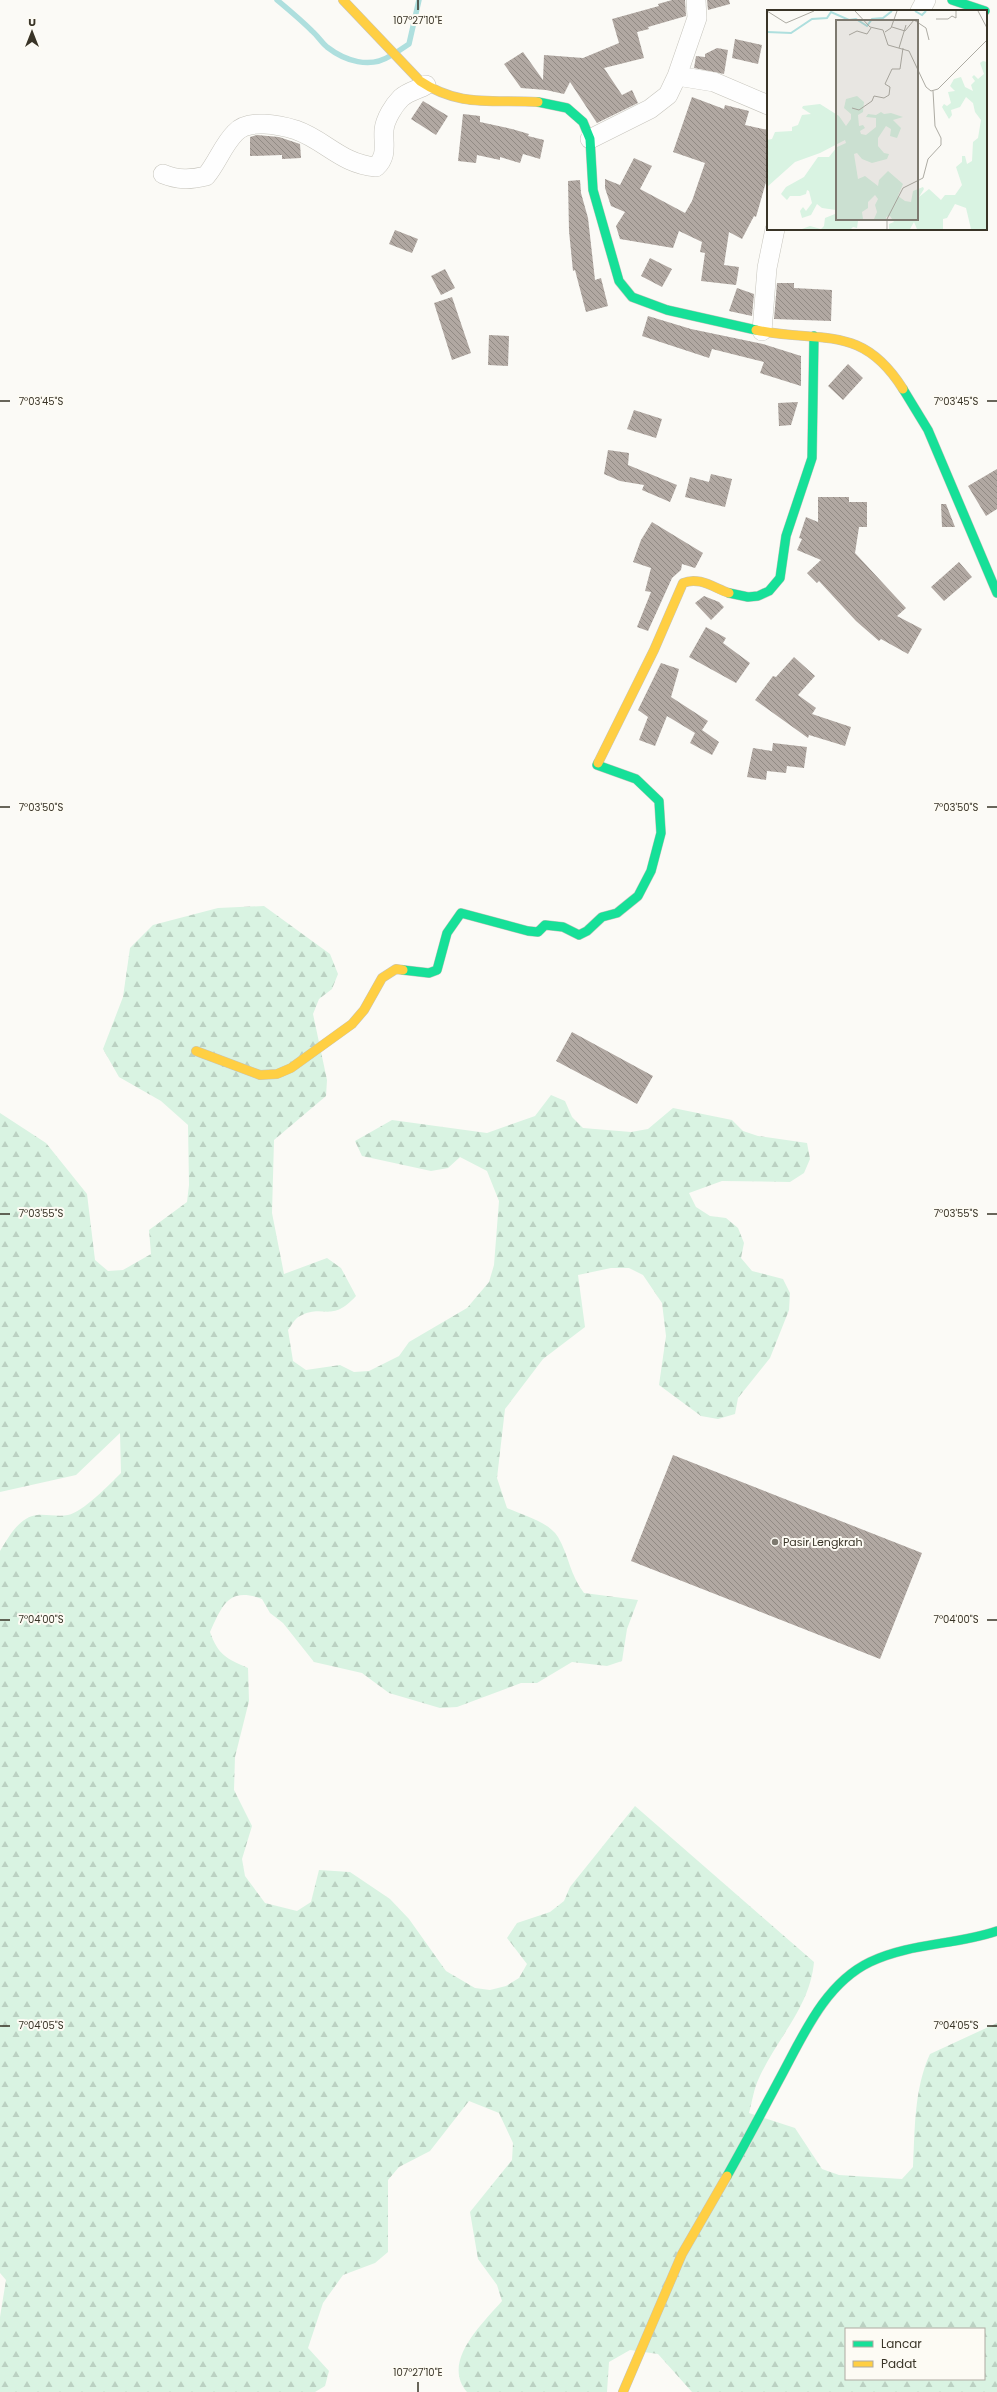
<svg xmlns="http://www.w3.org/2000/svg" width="997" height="2392" font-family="Poppins,sans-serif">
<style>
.forest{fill:url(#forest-firs);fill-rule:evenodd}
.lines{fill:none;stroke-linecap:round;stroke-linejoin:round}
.stream{stroke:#aedfde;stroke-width:5.5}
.building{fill:url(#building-back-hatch)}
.street-casing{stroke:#c6c4bc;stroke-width:20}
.fast-casing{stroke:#c6c4bc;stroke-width:10}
.slow-casing{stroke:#c6c4bc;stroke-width:10}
.street{stroke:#fefefe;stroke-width:19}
.fast{stroke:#16e098;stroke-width:9}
.slow{stroke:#ffcf43;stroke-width:9}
.ticks{fill:none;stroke:#393427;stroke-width:1.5}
.poi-dot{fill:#7d796f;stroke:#fdfbf4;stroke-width:1.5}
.labels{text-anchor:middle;stroke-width:4;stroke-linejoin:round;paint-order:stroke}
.poi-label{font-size:11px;fill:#393427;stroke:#fdfbf4;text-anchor:start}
.inset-river{fill:none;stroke:#aedfde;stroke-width:2}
.inset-road{fill:none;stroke:#adaba3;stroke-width:1}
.view{fill:#7d796f;fill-opacity:0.15;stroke:#7d796f;stroke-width:2}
.inset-edge{fill:none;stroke:#393427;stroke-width:2}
.ticks-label{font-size:10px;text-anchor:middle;fill:#393427;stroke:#fdfbf4;stroke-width:4;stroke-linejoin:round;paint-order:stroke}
</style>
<defs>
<pattern id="forest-firs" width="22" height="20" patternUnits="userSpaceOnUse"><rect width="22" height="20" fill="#d9f3e2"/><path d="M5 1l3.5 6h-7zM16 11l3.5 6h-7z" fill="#bbd1c2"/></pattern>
<pattern id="building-back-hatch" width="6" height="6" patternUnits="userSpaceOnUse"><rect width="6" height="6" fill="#b1a8a2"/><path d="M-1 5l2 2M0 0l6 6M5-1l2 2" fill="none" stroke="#918a84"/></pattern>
</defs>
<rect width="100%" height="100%" fill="#fbfaf6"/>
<path class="forest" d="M264,906L330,954L338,974L332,989L319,999L313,1014L327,1080L326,1096L274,1140L272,1213L284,1274L327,1258L341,1268L356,1296C330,1324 324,1303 300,1316C295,1318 291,1326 288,1330L293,1361L306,1370L340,1365L354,1372L369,1371L399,1356L409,1342L467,1308L489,1282L494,1265L499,1201L487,1171L460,1157L448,1168L431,1171L362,1156L355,1141L392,1120L487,1133L535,1116L551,1095L565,1101L572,1117L583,1128L631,1132L648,1129L673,1108L732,1120L743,1131L758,1136L807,1143L810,1159L804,1173L790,1182L722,1181L689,1193L696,1207L710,1216L726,1218L738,1228L744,1243L741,1258L752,1271L783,1279L790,1293L789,1310L770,1358L738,1398L735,1414L718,1419L701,1416L659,1385L666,1336L662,1303L643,1275L629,1268H611L578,1275L585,1327L543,1359L505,1409L497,1478L507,1508C523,1515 549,1522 558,1537C569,1556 570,1575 584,1593L638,1600L627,1629L622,1661L607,1666L572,1662L537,1683H521L457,1707L440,1708L389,1693L362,1673L314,1662L283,1623L270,1613L262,1599C229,1587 223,1604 210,1632C218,1655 227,1659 248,1668L249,1701L235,1757L234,1790L252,1826L242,1859L245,1876L265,1903L297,1911L311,1902L319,1870L350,1872L390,1899L409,1919L446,1971L475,1988L490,1990L506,1986L519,1978L527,1964L507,1938L517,1923L550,1912L564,1901L570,1887L635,1806L814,1962C810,2007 777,2038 759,2078C754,2088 752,2102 749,2113L795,2128L822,2169L839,2175L902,2179L913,2167C915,2129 914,2089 930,2054L997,2023V2392H692L658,2354L630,2350L609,2362L607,2392H467C441,2362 482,2324 502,2301L497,2285L478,2259L470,2212L512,2160L513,2143L499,2113L469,2101L430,2151L399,2167L388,2180V2252L375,2263L343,2275L323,2303L308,2348L329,2371L325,2386L315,2392H0V2317L6,2280L0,2273V1551C8,1538 19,1517 37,1515C47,1514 58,1517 68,1515C83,1512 110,1484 121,1473L120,1433L76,1475L0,1492V1113L46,1143L87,1194L95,1260L108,1271L123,1270L151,1254L149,1230L187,1202L189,1185L188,1125L161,1101L119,1077L103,1049L123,997L130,948L153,925L218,908ZM846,2329H984V2379H846Z"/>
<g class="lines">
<path class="stream" d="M277,0C289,10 301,20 312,31C318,36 321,42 327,47C345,61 370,69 390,56
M397,52L409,44L419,0"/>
</g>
<path class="building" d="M672,0H685L686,16L648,27L649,29L637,32L644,58L604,68L622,95L632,90L638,103L597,123L570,82L564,94L546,90L521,88L504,64L523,52L543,80L544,55L583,58L619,43L612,19L659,6L658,4Z
M707,0H729L730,4L708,10Z
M735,39L762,45L758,64L732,58Z
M717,48L728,50L724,74L694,68L696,56L705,57V54Z
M692,97L724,109L725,105L749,111L745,125L768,130V175L756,217L754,216L742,239L729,232L724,265L739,267L736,285L701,281L705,253L700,252L702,242L679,231L673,248L620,239L616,226L625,212L611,206L605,188V179L620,185L634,158L652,166L640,189L685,213L692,201L705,163L673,152Z
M423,101L448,116L436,135L411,119Z
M463,114L480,116V122L512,129L529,134L528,136L544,140L540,159L523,154L520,163L500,157V160L477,155L476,163L458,161Z
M257,135L279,137L300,144L301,158L282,159V155L250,156V137Z
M580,180L581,193L588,218L595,280L601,278L608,306L586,312L575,270L573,271L569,231L568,181Z
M395,230L418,239L412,253L389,244Z
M650,258L672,269L662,287L641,276Z
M445,269L455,288L441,295L431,276Z
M777,283H794V288L832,290L831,321L774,319Z
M737,288L754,294L752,316L729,311Z
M452,297L471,353L452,360L434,303Z
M648,316L691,329L763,344L801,356V386L760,373L764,362L712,349L709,358L642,336Z
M489,335L509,336L508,366L488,365Z
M848,364L863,378L843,400L828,386Z
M798,402L791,425L779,426L778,403Z
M634,410L662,419L656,438L627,429Z
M608,450L629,453L628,465L677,485L670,502L642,490L644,485L620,481L604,474Z
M997,469V509L986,516L968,486Z
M711,474L732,479L725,507L685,497L690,477L709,482Z
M818,497H849V502H867V527H859L855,553L906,608L897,616L922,629L908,654L881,639L879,641L856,621L819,581L817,583L807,573L821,560L797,550L802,539L799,538L806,517L818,522Z
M941,504H946L955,527H942Z
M652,522L703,553L695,568L682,564L681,570L672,578L648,631L637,627L651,592L645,591L651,568L633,562L641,540Z
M959,562L972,577L944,601L931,587Z
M704,596L719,602L724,607L711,620L695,603Z
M706,627L726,638L723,643L750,663L736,683L689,657Z
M794,657L815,676L798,695L816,708L812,714L851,727L845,746L809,735L808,738L755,700L773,676L776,677Z
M661,663L679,669L671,697L708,721L702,730L719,742L712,755L690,743L695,733L667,716L655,746L639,740L648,717L638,710Z
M773,743L807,747L804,768L787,766L786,773L767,771L766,780L747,777L753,748L772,751Z
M572,1032L653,1076L637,1104L556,1061Z
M673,1455L922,1553L880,1659L631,1561Z"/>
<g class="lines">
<defs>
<path id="street" d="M920,11L926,0
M677,76L714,82L768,105
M590,139L650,109L668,95L677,76L697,18L696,0
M163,174C178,180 190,180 206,176C217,163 223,145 235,133C248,118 280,125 296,130C325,140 341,164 376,167C388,156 383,144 384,130C385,119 394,105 401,98C409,91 418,90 426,85
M762,331L767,268L775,229"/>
<path id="fast" d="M952,0L985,11
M538,102L567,108L583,122L590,139L593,190L619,281L632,297L667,310L756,330
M903,389L928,430L997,593
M729,593L748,597L758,596L769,591L780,578L786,536L812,458L814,336
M403,970L429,973L437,970L447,933L461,913L528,931L538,932L545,925L563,927L579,935L587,931L602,917L617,913L638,896L651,871L661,833L659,801L636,779L597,765L598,763
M727,2176C745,2144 762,2112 779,2080C802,2038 824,1984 870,1962C909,1943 956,1945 997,1931"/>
<path id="slow" d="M343,0L420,81C460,108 493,99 538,102
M756,330C820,344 861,322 903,389
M598,763L654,650L683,583C699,576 714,588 729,593
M196,1051L260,1075L277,1074L291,1068L352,1024L364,1010L382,978L396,969L403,970
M623,2392L682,2254L727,2176"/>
</defs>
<use href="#street" class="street-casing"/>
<use href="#fast" class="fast-casing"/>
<use href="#slow" class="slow-casing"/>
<use href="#street" class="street"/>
<use href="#fast" class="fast"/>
<use href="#slow" class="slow"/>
</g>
<path class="ticks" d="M418,0V10M0,401H10M987,401H997M0,807H10M987,807H997M0,1214H10M987,1214H997M0,1620H10M987,1620H997M0,2026H10M987,2026H997M418,2382V2392"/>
<circle class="poi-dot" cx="775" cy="1542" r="4"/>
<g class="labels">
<g class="poi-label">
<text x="783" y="1546">Pasir Lengkrah</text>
</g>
</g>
<g transform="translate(767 10)">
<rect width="220" height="220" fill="#fbfaf6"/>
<path d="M216,51L220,52V219H204L199,198L188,194L180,208L176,209V219H150L147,212L143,219H122V214L127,212L123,206L119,207V211L107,209L110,202L108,195L111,189L108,185L101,192V198L95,202L96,209L91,211L90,218L86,217L84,219H35L43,216L54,219L57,216L58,208L68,204L69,200L55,198L50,194L44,205L35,208L33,201L36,197L39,201L45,193L42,181L40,180L39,184L33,186H23L20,190L14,184L19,177L37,167L51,147H62L70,137L79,133L78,130L53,143L28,152L0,177V130L5,129L8,122L25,121V117L31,115L35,105L44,104L35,98L36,96L53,94L72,106L79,116L84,109V104L77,98L79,89L90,86L97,92L96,102L91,105L92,116L96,115L98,118L93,121L94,124L99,125L109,117V108L99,107L101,104L109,105L114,102L117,104L124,103L136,107L126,110L134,118L130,128L123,126L124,119L119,116L111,128V136L117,143L122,144L120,149L105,153L95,149L90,143L87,144L91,169L98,166L111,176L112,170L121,161L136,174L131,186L138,191L144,192L146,181L156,177L157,179L152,187L162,179L174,190L178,185H188L195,175L189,157L195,152V146H198L200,154L205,151L206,132L211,128L214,110L208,102L206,93L199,87L193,97L184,100L185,105L182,109L175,97L177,94L180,96L184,93L181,82L188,81L183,76L187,69L194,67L198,77L206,81L204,75L208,71L205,67L207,65L211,69L217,64L213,53Z" fill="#d9f3e2"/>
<path class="inset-river" d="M148,1L155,5L159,1M0,22L24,23L45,9L60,8L64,2L82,10L89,9L100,16L105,9L116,8L125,1"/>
<path class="inset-road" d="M0,1L19,13L47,1M88,1L103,17L116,20L121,35L142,41L159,77L164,81L171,79L220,30M211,1L220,18M169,9H181L185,6L189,8V1M125,17L138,21L147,10L159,18L162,30M118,22L124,18L130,1M82,25L90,21L100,24L104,18M132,38L139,15M85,98L92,100L105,91L107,86L117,88L122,85L123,77L118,74L125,59H133L136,38M120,219V209L136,178L156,168L161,149L174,135V128L168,116L166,81"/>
<path class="view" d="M69,10H151V210H69Z"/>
<rect width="220" height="220" class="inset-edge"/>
</g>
<g class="ticks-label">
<text x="418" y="24">107°27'10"E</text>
<text x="41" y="405">7°03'45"S</text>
<text x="956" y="405">7°03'45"S</text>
<text x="41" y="811">7°03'50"S</text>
<text x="956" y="811">7°03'50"S</text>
<text x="41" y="1217">7°03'55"S</text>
<text x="956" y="1217">7°03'55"S</text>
<text x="41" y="1623">7°04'00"S</text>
<text x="956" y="1623">7°04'00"S</text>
<text x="41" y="2029">7°04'05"S</text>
<text x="956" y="2029">7°04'05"S</text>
<text x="418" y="2376">107°27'10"E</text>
</g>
<rect x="845" y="2328" width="140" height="52" fill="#fdfbf4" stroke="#afaba2"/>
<rect x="853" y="2341" width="20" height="6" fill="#16e098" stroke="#afaba2"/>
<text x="881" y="2348" font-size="12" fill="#393427">Lancar</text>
<rect x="853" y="2361" width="20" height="6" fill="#ffcf43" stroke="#afaba2"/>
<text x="881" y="2368" font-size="12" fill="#393427">Padat</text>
<g transform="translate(32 32)" stroke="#fdfbf4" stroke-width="3" paint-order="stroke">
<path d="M0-3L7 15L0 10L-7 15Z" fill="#393427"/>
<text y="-6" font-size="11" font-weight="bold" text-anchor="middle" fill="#393427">U</text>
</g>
</svg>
